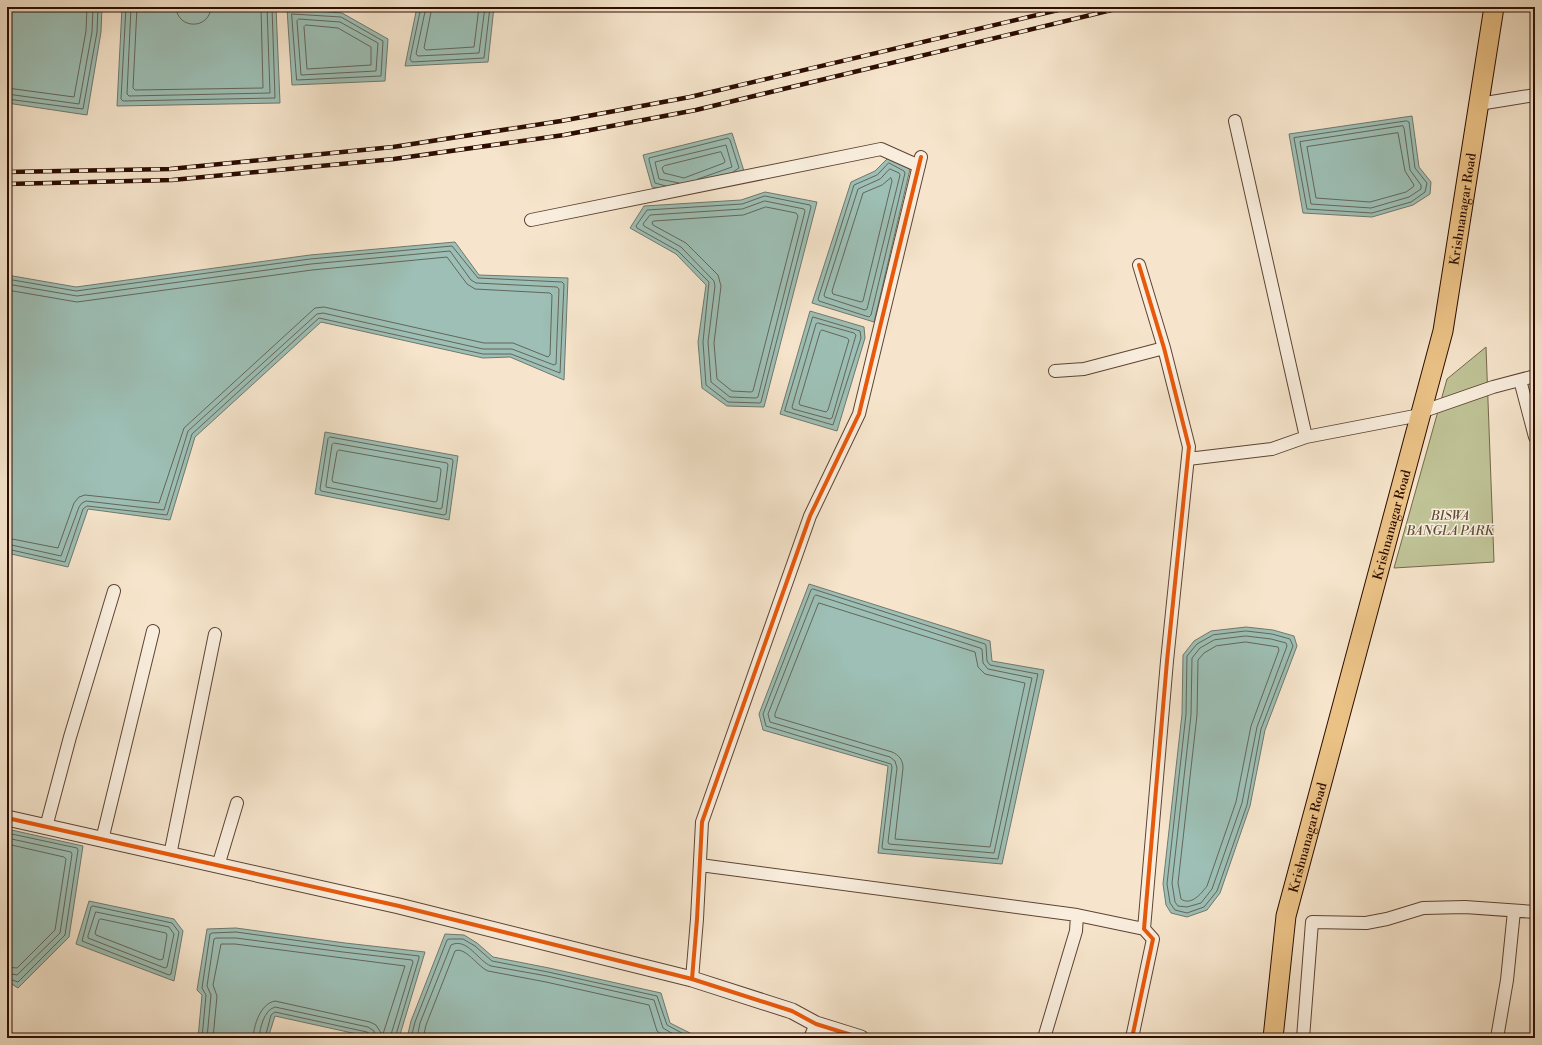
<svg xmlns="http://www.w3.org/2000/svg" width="1542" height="1045" font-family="'Libre Bodoni',serif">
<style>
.green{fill:#bfc396;stroke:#76684b}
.water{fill:#9dbfb5;stroke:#70786d}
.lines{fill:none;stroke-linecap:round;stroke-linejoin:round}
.shore{stroke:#64665a;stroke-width:1}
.minor-casing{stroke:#5e4333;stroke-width:14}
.tertiary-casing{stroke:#5e4333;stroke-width:17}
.primary-casing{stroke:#2c0d00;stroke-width:21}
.minor{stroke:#f9eede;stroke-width:12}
.tertiary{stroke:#f9eede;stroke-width:15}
.primary{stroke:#ebc286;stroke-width:19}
.rail-casing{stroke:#2c0d00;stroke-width:4.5}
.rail{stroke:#f9eede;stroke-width:3;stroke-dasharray:9;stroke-linecap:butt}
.cycleway-casing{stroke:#f9eede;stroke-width:6}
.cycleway{stroke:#e8590c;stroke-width:4}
.labels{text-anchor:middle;stroke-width:3;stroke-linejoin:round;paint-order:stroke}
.street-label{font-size:13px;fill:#2c0d00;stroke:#f9eede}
.park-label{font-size:13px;font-style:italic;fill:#5f4d34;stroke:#f9eede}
</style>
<rect width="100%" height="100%" fill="#f6e5cc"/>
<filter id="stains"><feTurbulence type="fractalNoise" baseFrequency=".005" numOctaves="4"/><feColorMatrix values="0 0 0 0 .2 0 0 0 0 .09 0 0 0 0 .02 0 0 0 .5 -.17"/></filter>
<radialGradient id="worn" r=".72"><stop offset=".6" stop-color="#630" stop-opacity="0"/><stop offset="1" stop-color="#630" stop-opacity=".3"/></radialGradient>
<path class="green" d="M1486,347L1494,562L1394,568L1447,379Z"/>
<path class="water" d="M7,7H102L101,32L87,115L7,103Z
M122,7H178L194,9L198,7H276L280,103L117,106Z
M417,7H494L488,62L405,66Z
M287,9L342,13L388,39L385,81L292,85Z
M1412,116L1419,167L1431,182L1430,194L1413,205L1372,217L1303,213L1289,134Z
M732,133L744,171L685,193L652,187L643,155Z
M888,158L910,169L874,322L812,303L851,182L875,171Z
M765,192L817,202L764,407L727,406L702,388L698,342L706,285L676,254L630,228L644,206L741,200Z
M455,242L479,275L568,278L564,380L510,357L483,358L321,322L195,437L170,520L88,509L68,567L7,553V275L76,287L310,255Z
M810,311L864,327L865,338L837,431L780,414Z
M325,432L458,456L449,520L315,494Z
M809,584L990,641L992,661L1044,670L1002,864L878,853L888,766L763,730L759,714Z
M1246,627L1273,630L1294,636L1297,646L1265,730L1250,806L1220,893L1207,910L1187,917L1171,913L1166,905L1163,884L1182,714L1183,655L1194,641L1211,631Z
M7,829L83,846L69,937L18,988L7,981Z
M89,901L174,919L183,931L174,981L76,944Z
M236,928L345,943L425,952L399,1038H375L275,1016L268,1038H198L202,995L197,990L207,929Z
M445,934L464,935L477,943L493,957L549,968L661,993L670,1023L700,1038H407L411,1021Z"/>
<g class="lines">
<path class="shore" d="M126,7L121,99L123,101L275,98L272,7
M131,7L127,94L129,96L270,93L267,7
M137,7L133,88L135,90L263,88L261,7
M176,7C177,30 210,30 211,7
M421,7L410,59L412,62L484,58L490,7
M426,7L416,54L418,56L479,53L485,7
M432,7L424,48L426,50L474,47L479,7
M292,14L341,17L383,41L381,76L297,80Z
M299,19L340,22L378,43L376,71L301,75L297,21Z
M306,25L338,28L371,47V65L307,69L304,27Z
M7,88L74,97L86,31L87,7
M7,94L79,104L92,32L93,7
M7,99L83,109L97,32L98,7
M1407,121L1409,122L1415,168L1427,183L1425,192L1411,202L1372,213L1307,209L1294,138Z
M1403,126L1404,128L1410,170L1421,185V189L1409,197L1371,208L1311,204L1300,142Z
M1398,133L1405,171L1414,185L1413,187L1406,192L1370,202L1316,198L1307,147Z
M721,152L725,161L724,163L684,178L664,173L662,168L664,166Z
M889,163L904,171L905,173L871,315L869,317L819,301L818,299L854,185L877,175Z
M890,169L899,173L900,175L867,309L865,310L825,297L824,295L858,189L880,179Z
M891,178L892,181L863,301L861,302L833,294L832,291L863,193L882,185Z
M679,183L659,179L655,162L726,145L732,167L698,179
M666,186L655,183L649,160V158L728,138L730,140L739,168L733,172
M765,196L810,205L811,207L761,402L760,403L728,402L706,385L703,342L709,282L678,251L637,228L636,226L647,210L742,204Z
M765,201L804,209L805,211L758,397L756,398L730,397L711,382L708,342L715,286L714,281L681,247L644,226L643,224L650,215L742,209Z
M766,207L796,213L798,216L753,391L751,392L732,391L717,379L714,343L721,286L718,275L686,243L653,225L652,222L654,221L743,215Z
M7,279L76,291L310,259L452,246L478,278L562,282L564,284L560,373L511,354H483L319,318L192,434L167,515L87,506L83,509L65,562L7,549
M7,284L77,296L311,264L450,251L471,280L476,283L557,287L559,289L556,364L554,365L512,349H483L323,313L317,314L188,431L164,510L86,501L82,503L79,507L61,556L7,544
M7,290L77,302L312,270L447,257L467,284L475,289L550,293L552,295L550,355L548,357L513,343H484L324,307L315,308L184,428L159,503L85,495L79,497L74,503L58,548L7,538
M813,317L860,331L861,338L833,425L785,411Z
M818,323L854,333L856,335L832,418L830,419L793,409L792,407L816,324Z
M822,330L847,338L849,340L828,410L826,412L800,405L799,403L820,332Z
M330,437L452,459L453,461L446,514L444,515L321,491L320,489L328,439Z
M334,443L447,463L448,465L442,508L440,509L326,487V485L332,445Z
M339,450L440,468L441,470L437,501L435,502L333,482L332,480L337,452Z
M813,589L985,644L986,646L987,661L990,665L1038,674L998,859L883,849L882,847L892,767L891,764L766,726L763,714L811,590Z
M816,595L980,648L982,649L983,663L988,669L1032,678L994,853L889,844L888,842L897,768L895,761L890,757L770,722L768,714L814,597Z
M819,603L975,652L978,667L985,674L1025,683L990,847L895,839L903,768C903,760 899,755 892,752L775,717V714Z
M1246,631L1272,634L1290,639L1293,646L1261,729L1247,805L1217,891L1204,907L1187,913L1175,910L1170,903L1167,884L1186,714L1187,656L1197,644L1213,635Z
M1246,636L1271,639L1286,643L1287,646L1257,727L1242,803L1212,889L1201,903L1187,907L1178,906L1175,902L1172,883L1191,715L1192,658L1200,648L1214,640Z
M1246,642L1278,647L1279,650L1251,726L1236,802L1207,886C1201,894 1191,906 1181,899L1178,883L1197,715L1198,660L1204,653L1216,646Z
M7,833L77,848L78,850L65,935L18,982L7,978
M7,838L71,852L72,854L60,933L17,975L7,973
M7,844L64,857L66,859L55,930L17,968L7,967
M93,906L172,923L179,932L171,974L169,975L82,941L91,907Z
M96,912L169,927L174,934L167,967L165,968L88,938V936Z
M101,919L166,933L167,935L163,959L160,960L96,935L95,933L99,920Z
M202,1038L206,995L202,988L210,934L212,933L236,932L344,947L419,956V958L395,1038
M207,1038L211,995L207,986L214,939L216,938H236L343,952L412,960L413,962L390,1038
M213,1038L217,996L213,985L221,944H235L405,966L383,1034L381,1033L376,1025L370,1022L275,1001C260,1004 254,1025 253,1038
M259,1038C260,1028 264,1010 275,1007L368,1027L374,1031L375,1038
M265,1038L271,1015L275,1012L367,1032L370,1034V1038
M411,1038L415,1022L447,940L449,939H463L475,946L492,961L548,972L657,996L667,1025L691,1038
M417,1038L420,1023L451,945C467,937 478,961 491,966L547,976L654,1000L663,1028L680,1038
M423,1038L426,1025L455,951C465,946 478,967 488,971L546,982L649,1005L657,1031L667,1038"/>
<defs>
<path id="minor" d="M1479,104L1535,95
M1235,121L1306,437
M531,220L881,149L919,166
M1055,371L1084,369L1164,348
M1520,380L1535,437
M1188,459L1272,449L1306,437L1420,415L1421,412L1493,387L1535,376
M46,827L70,737L114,591
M102,840L153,631
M170,855L215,634
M700,865L1077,915L1144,929
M218,866L237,803
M692,979L697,919L702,822L810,516L859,414L921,157
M810,1038L816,1024
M1044,1038L1076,931L1077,915
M1132,1038L1153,939L1144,929L1167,661L1189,447L1164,348L1139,265
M1303,1038L1312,922L1366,923L1387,919L1423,908L1465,907L1535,912
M1497,1038L1507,980L1514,911"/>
<path id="tertiary" d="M7,818L399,906L692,979L792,1011L816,1024L861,1038"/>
<g id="primary">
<path id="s1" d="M1273,1038L1286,916L1443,331L1494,7"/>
</g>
</defs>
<use href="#minor" class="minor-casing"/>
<use href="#tertiary" class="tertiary-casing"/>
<use href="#primary" class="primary-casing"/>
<use href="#minor" class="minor"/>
<use href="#tertiary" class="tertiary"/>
<use href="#primary" class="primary"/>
<defs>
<path id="rail" d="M7,172L170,169L393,147L561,121L690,97L1071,7
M7,184L172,180L394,159L564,135L696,110L1124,7"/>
</defs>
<use href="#rail" class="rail-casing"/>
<use href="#rail" class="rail"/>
<defs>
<path id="cycleway" d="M7,818L399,906L692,979L792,1011L816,1024L861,1038
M692,979L697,919L702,822L810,516L859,414L921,157
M1132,1038L1153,939L1144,929L1167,661L1189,447L1164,348L1139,265"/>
</defs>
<use href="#cycleway" class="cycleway-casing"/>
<use href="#cycleway" class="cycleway"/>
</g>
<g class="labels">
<g class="street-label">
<text dy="5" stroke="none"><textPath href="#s1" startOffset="852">Krishnanagar Road</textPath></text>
<text dy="5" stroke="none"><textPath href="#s1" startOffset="528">Krishnanagar Road</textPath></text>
<text dy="5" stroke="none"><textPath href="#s1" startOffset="204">Krishnanagar Road</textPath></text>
</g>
<g class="park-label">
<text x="1450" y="520">BISWA<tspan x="1450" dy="15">BANGLA PARK</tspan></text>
</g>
</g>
<rect width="1542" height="1045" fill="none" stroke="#f6e5cc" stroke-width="24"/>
<rect x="8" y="8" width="1526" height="1029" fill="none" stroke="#2c0d00" stroke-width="2"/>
<rect x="12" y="12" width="1518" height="1021" fill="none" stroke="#2c0d00"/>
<rect width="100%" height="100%" filter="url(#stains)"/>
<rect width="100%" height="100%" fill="url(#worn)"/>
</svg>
